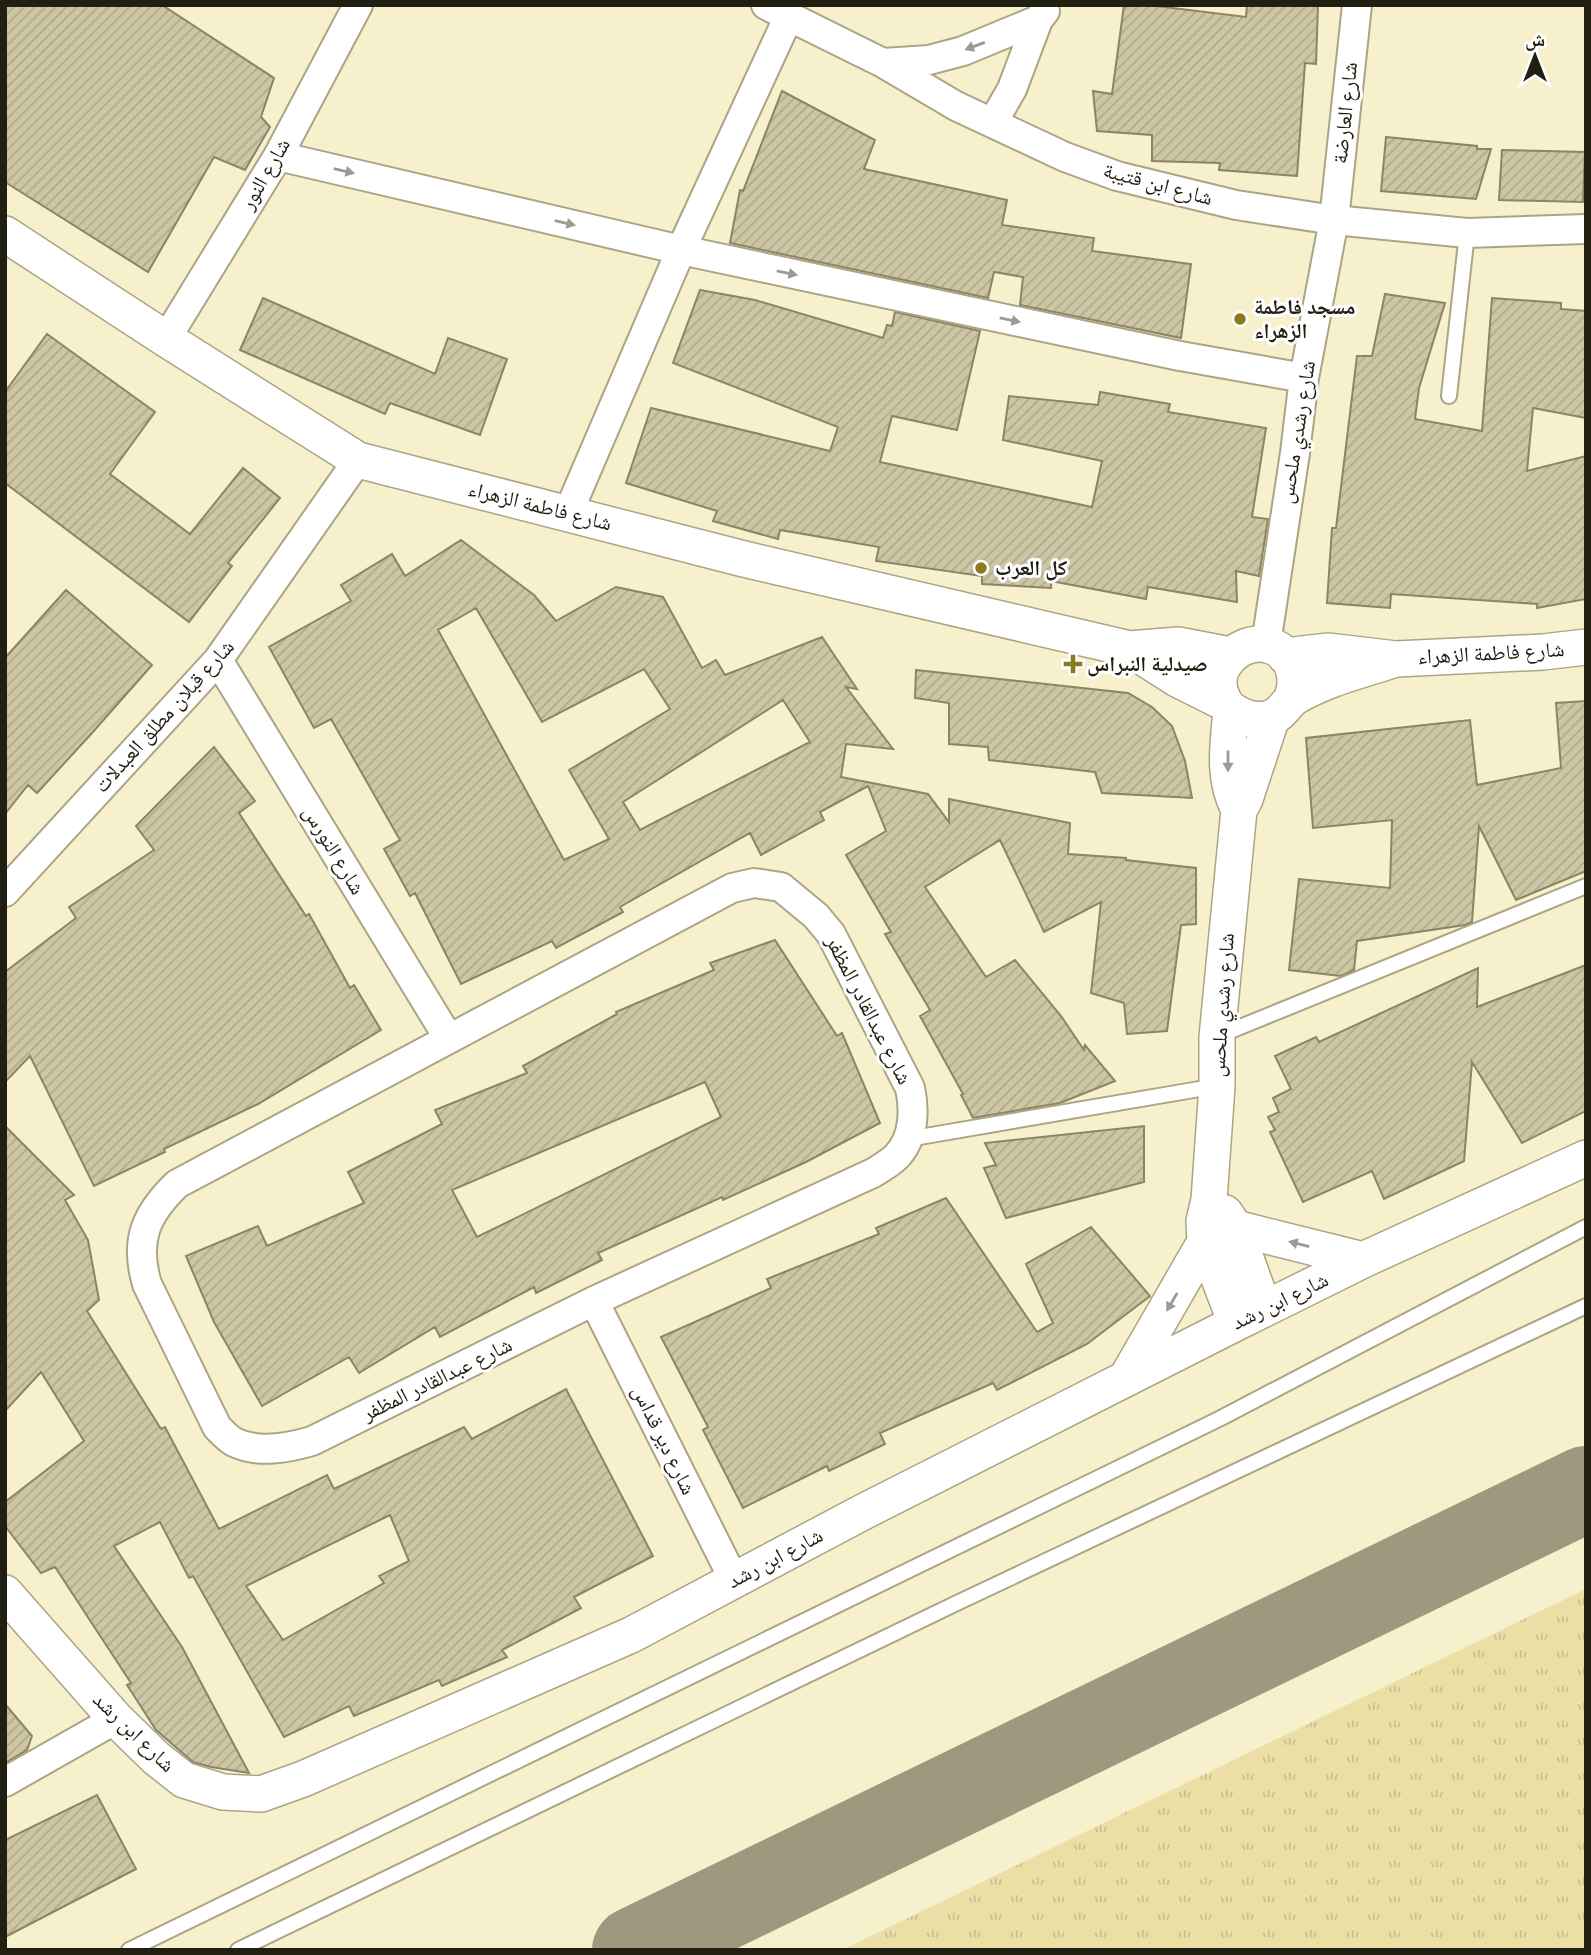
<svg xmlns="http://www.w3.org/2000/svg" width="1591" height="1955" font-family="Ubuntu,'Noto Naskh Arabic',sans-serif">
<style>
.grass{fill:url(#grass-tufts)}
.lines{fill:none;stroke-linecap:round;stroke-linejoin:round}
.taxiway{stroke:#9d987e;stroke-width:86}
.building{fill:url(#building-hatch);stroke:#8b8465;stroke-width:2;fill-rule:evenodd}
.service-casing{stroke:#aca484;stroke-width:18}
.minor-casing{stroke:#aca484;stroke-width:32}
.tertiary-casing{stroke:#aca484;stroke-width:38}
.service{stroke:#fff;stroke-width:14}
.minor{stroke:#fff;stroke-width:28}
.tertiary{stroke:#fff;stroke-width:35}
.oneway{fill:#9b9a94}
.poi-dot{fill:#8c7a1f;stroke:#fff;stroke-width:2.5}
.labels{text-anchor:middle;stroke-width:6;stroke-linejoin:round;paint-order:stroke}
.street-label{font-size:21px;fill:#211e12;stroke:#fff}
.poi-label{font-size:21px;font-weight:bold;fill:#211e12;stroke:#fff;text-anchor:start}
</style>
<defs>
<pattern id="grass-tufts" width="24" height="20" patternUnits="userSpaceOnUse" patternTransform="scale(1.75)"><rect width="24" height="20" fill="#ecdfa6"/><path d="M3 7l-1-3M5 7V3M7 7l1-3M15 17l-1-3M17 17v-4M19 17l1-3" fill="none" stroke="#cabf8e"/></pattern>
<pattern id="building-hatch" width="6" height="6" patternUnits="userSpaceOnUse" patternTransform="scale(1.75)"><rect width="6" height="6" fill="#cdc6a5"/><path d="M-1 1l2-2M0 6l6-6M5 7l2-2" fill="none" stroke="#b0aa8d"/></pattern>
</defs>
<rect width="100%" height="100%" fill="#f7f0cd"/>
<path class="grass" d="M1586,1589V1950H842Z"/>
<g class="lines">
<path class="taxiway" d="M635,1950L1586,1489"/>
</g>
<path class="building" d="M5,5H162L274,78L261,117L270,127L245,170L214,157L148,272L5,182Z
M1124,5H1148L1246,17L1247,5H1318L1316,64L1305,63L1297,176L1219,170L1220,163L1152,161V135L1097,131L1093,91L1112,94Z
M782,91L875,140L864,169L1007,200L1002,225L1094,238L1092,251L1191,264L1181,338L1020,305L1023,277L994,272L988,298L730,243L740,190L743,191Z
M1386,137L1477,146V149H1491L1476,199L1381,191Z
M1502,150L1585,152L1583,202L1499,200Z
M700,290L755,300L883,338L887,325L892,326L895,312L980,331L957,430L892,416L880,462L1092,507L1102,461L1003,440L1009,396L1098,405L1100,392L1170,404L1168,412L1266,428L1252,517L1268,519L1259,576L1236,571L1237,602L1148,587L1146,599L1051,581V588L982,584V576L876,561L879,547L780,530L778,539L713,521L717,511L626,483L651,408L830,451L838,427L673,363Z
M1385,294L1445,303L1419,388L1415,419L1482,431L1492,298L1561,303V309L1586,311V418L1533,408L1527,471L1586,456V599L1537,608V604L1391,594L1390,608L1327,603L1332,528H1336L1357,356H1372Z
M263,298L435,374L448,338L507,359L480,435L390,403L385,414L240,350Z
M47,334L155,412L110,474L190,534L243,468L280,498L228,563L232,566L189,622L5,483V392Z
M461,540L534,595L556,621L616,587L663,597L702,668L716,660L725,675L822,637L857,689L846,687L893,749L846,744L841,777L928,794L949,822V799L1070,823L1068,854L1126,858V860L1196,868V924L1181,925L1167,1031L1127,1034L1124,1003L1091,993L1101,902L1044,932L1000,840L925,887L986,977L1015,960L1061,1016L1084,1050L1085,1045L1115,1081L1060,1103L973,1118L961,1095L963,1094L920,1016L930,1010L885,934L891,932L846,855L886,831L868,786L820,812L824,820L761,855L750,833L620,907L623,912L556,948L552,941L461,984L415,893L410,896L384,849L400,840L331,719L314,728L269,647L351,601L341,585L392,554L405,576ZM476,608L542,722L644,669L670,709L569,770L609,839L564,860L438,630ZM783,700L810,742L640,830L623,802Z
M66,590L152,665L92,733L37,793L28,785L5,814V658Z
M916,670L1128,693L1152,707L1172,726L1185,761L1192,798L1102,793L1095,772L989,760L988,747L949,744V703L915,698Z
M1586,701V871L1516,900L1479,826L1472,922L1465,925L1357,941L1354,970L1341,976L1289,970L1299,879L1390,888L1392,820L1313,828L1306,738L1470,720L1477,785L1561,768L1556,703Z
M214,747L255,801L239,813L306,916L309,914L350,988L354,985L381,1030L258,1104L164,1149L165,1152L94,1186L30,1056L5,1082V972L76,918L69,907L154,850L136,826Z
M775,940L837,1036L842,1033L880,1123L806,1162L723,1200L722,1197L598,1253L602,1260L536,1293L534,1287L440,1337L435,1327L359,1373L349,1357L262,1406L214,1322L186,1256L258,1226L267,1246L364,1203L348,1172L442,1124L435,1110L527,1073L523,1066L617,1014L616,1012L714,970L710,963ZM705,1082L721,1117L477,1237L452,1190Z
M1586,965V1111L1522,1143L1472,1062L1464,1161L1384,1199L1372,1171L1303,1202L1270,1132L1275,1130L1268,1117L1279,1112L1273,1098L1291,1089L1275,1056L1316,1037L1319,1042L1478,968L1477,1007Z
M5,1126L74,1195L65,1200L88,1240L99,1300L87,1311L161,1429L165,1427L219,1529L327,1475L334,1489L464,1427L472,1439L566,1389L653,1556L574,1597L581,1608L502,1650L507,1657L442,1686L439,1680L354,1716L349,1706L284,1737L193,1576L189,1578L160,1522L114,1546L182,1647L249,1773L211,1767L193,1762L156,1730L127,1685L131,1683L55,1567L41,1573L5,1526V1502L84,1441L41,1372L5,1411ZM390,1515L409,1561L379,1576L384,1583L283,1640L246,1586Z
M1144,1126V1182L1006,1218L984,1168L996,1165L985,1143Z
M946,1198L1037,1332L1053,1323L1026,1264L1091,1227L1150,1296L1087,1344L997,1390L993,1383L880,1433L885,1444L829,1471L827,1466L743,1508L703,1430L708,1427L661,1337L771,1288L767,1279L879,1234L876,1228Z
M5,1704L32,1736L27,1750L5,1763Z
M97,1795L136,1869L5,1937V1840Z"/>
<g class="lines">
<defs>
<path id="service" d="M1449,396L1467,233
M1218,1036L1586,886
M908,1139L1217,1086
M129,1950L1219,1419L1586,1227
M238,1950L959,1602L1586,1306"/>
<path id="minor" d="M766,5L883,63L956,106L1065,157L1117,176L1236,205L1334,220L1467,233L1586,229
M883,63L929,60L963,51L1038,20
M993,122L1012,89L1038,20L1045,11
M278,156L681,250L1180,356L1304,378
M166,339L278,156L358,5
M568,513L681,250L788,18
M1266,644L1295,453L1304,378L1334,220L1357,5
M218,660L449,1039
M754,883L781,887L816,916L831,934L910,1088C915,1111 914,1139 896,1157C890,1163 881,1168 873,1173L594,1301L312,1441C288,1448 258,1454 234,1442C227,1438 222,1432 217,1427L147,1284C134,1240 146,1214 177,1184L732,888Z
M5,892L218,660L358,460
M594,1301L734,1580
M5,1782L116,1719"/>
<path id="tertiary" d="M5,234L166,339L358,460L744,559L1130,649L1178,645L1230,655
M1130,649L1177,679L1225,703
M1285,656L1328,651L1396,659L1543,652L1586,647
M1292,699C1293,694 1295,688 1295,683C1296,641 1246,630 1224,665C1219,672 1218,683 1220,691C1223,700 1226,707 1235,712C1246,719 1257,722 1271,718C1282,714 1286,703 1295,697C1325,679 1362,670 1396,659
M1231,711C1228,746 1222,777 1239,810
M1225,1213L1235,1228L1264,1309
M1235,1228L1363,1260
M1236,1323L1205,1242L1204,1221L1209,1200L1217,1086V1037L1239,810L1245,799L1272,717
M1127,1377L1205,1242
M5,1593L116,1719L156,1758L184,1780L223,1792L261,1794L303,1779L631,1635L863,1512L1236,1323L1363,1260L1586,1158"/>
</defs>
<use href="#service" class="service-casing"/>
<use href="#minor" class="minor-casing"/>
<use href="#tertiary" class="tertiary-casing"/>
<use href="#service" class="service"/>
<use href="#minor" class="minor"/>
<use href="#tertiary" class="tertiary"/>
</g>
<defs><path id="oneway-solid" d="M-6-.8H1V-3.2L6.5 0L1 3.2V.8H-6Z" transform="scale(1.75)"/></defs>
<g class="oneway">
<use href="#oneway-solid" transform="translate(975 46) rotate(160)"/>
<use href="#oneway-solid" transform="translate(344 171) rotate(13)"/>
<use href="#oneway-solid" transform="translate(565 223) rotate(13)"/>
<use href="#oneway-solid" transform="translate(787 273) rotate(12)"/>
<use href="#oneway-solid" transform="translate(1010 320) rotate(12)"/>
<use href="#oneway-solid" transform="translate(1228 761) rotate(90)"/>
<use href="#oneway-solid" transform="translate(1299 1244) rotate(-166)"/>
<use href="#oneway-solid" transform="translate(1172 1302) rotate(120)"/>
</g>
<g class="poi-dot">
<circle cx="1240" cy="319" r="7"/>
<circle cx="981" cy="568" r="7"/>
<path d="M1069.5 653.5h7v7h7v7h-7v7h-7v-7h-7v-7h7z"/>
</g>
<g class="labels">
<g class="street-label">
<text transform="translate(1345 113) rotate(-84)" y="7">شارع العارضة</text>
<text transform="translate(265 174) rotate(-60)" y="7">شارع النور</text>
<text transform="translate(1158 184) rotate(15)" y="7">شارع ابن قتيبة</text>
<text transform="translate(1297 432) rotate(-81)" y="7">شارع رشدي ملحس</text>
<text transform="translate(540 506) rotate(14)" y="7">شارع فاطمة الزهراء</text>
<text transform="translate(1491 653) rotate(-3)" y="7">شارع فاطمة الزهراء</text>
<text transform="translate(164 716) rotate(-48)" y="7">شارع قبلان مطلق العبدلات</text>
<text transform="translate(334 850) rotate(59)" y="7">شارع النورس</text>
<text transform="translate(1222 1005) rotate(-86)" y="7">شارع رشدي ملحس</text>
<text transform="translate(869 1010) rotate(63)" y="7">شارع عبدالقادر المظفر</text>
<text transform="translate(1280 1301) rotate(-26)" y="7">شارع ابن رشد</text>
<text transform="translate(437 1379) rotate(-26)" y="7">شارع عبدالقادر المظفر</text>
<text transform="translate(664 1440) rotate(64)" y="7">شارع دير قداس</text>
<text transform="translate(775 1558) rotate(-28)" y="7">شارع ابن رشد</text>
<text transform="translate(134 1732) rotate(44)" y="7">شارع ابن رشد</text>
</g>
<g class="poi-label">
<text x="1254" y="314">مسجد فاطمة<tspan x="1254" dy="24">الزهراء</tspan></text>
<text x="995" y="575">كل العرب</text>
<text x="1087" y="671">صيدلية النبراس</text>
</g>
</g>
<rect width="1591" height="1955" fill="none" stroke="#211e12" stroke-width="14"/>
<g transform="translate(1535 56)" stroke="#ffffff" stroke-width="5" paint-order="stroke">
<path d="M0-5L12 26L0 18L-12 26Z" fill="#211e12"/>
<text y="-10" font-size="19" font-weight="bold" text-anchor="middle" fill="#211e12">ش</text>
</g>
</svg>
